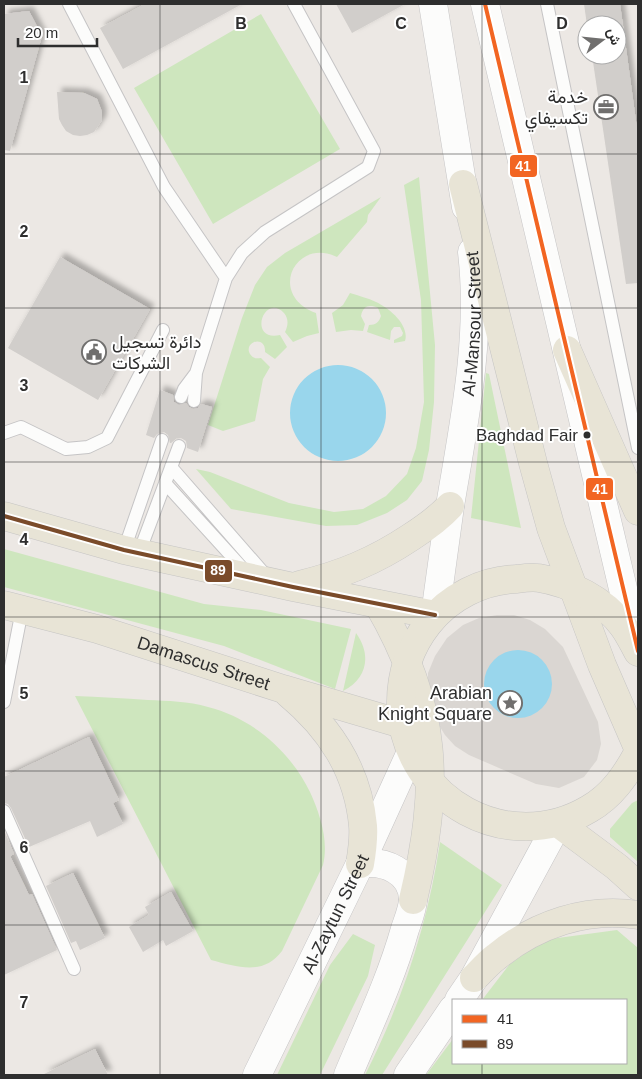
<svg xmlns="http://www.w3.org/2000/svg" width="642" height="1079" font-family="Helvetica,Vazirmatn,sans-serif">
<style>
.green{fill:#cee6be}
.plaza{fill:#dad6d2}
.water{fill:#99d6ec}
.building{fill:#d1cecb;filter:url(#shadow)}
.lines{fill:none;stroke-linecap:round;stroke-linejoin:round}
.lane-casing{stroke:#c5c4c5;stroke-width:14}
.secondary-casing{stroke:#c5c4c5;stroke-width:29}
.primary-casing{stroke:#c6c5c4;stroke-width:29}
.lane{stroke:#fcfcfb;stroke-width:12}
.secondary{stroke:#fcfcfb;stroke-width:28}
.primary{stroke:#e8e4d6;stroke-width:28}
.bus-1-casing{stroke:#fff;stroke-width:8}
.bus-2-casing{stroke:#fff;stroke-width:8}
.bus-1{stroke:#f26522;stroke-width:4}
.bus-2{stroke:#7a4b2a;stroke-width:4}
.grid{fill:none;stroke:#2e2e2e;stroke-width:1;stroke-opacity:0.55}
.bus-dot{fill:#2e2e2e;stroke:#fff;stroke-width:2}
.labels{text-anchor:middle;stroke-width:4;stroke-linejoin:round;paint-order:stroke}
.bus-label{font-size:17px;fill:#2e2e2e;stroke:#fff;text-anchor:end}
.poi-label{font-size:18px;fill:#2e2e2e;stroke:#fff;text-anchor:end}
.street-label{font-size:18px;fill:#2e2e2e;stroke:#fff}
.grid-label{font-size:16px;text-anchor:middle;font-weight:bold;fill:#2e2e2e;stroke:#fff;stroke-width:4;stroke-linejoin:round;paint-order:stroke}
.line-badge{stroke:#fff;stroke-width:2}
.badge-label{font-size:14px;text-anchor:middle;font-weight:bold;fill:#fff}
</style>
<defs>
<filter id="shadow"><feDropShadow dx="4.5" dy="-4.5" stdDeviation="2.5" flood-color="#0004"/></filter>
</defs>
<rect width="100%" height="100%" fill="#ece8e4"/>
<path class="green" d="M261,14L340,149L213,224L134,88Z
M419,177L435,345L434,402L429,450L422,481L407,500L387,513L357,525L326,526L231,509L196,469L210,472L289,503L334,512L363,509L386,496L407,474L416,448L424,402L421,300L404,185Z
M381,197L368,215L367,222L337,257C295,237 267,295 316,313L319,333L307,336L293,342L285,332C288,326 289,319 284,313C264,292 247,342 280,335L287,347L275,359L265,352C266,334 243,342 250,354C253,358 255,359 261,358L270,367L263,379L255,421L223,431L208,425L242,318L255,285L267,267L285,253Z
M350,293C359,296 368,298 376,302C389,308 410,325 405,341L394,343V340L402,336L403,333L400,327H394L391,331L390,340L367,332L369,325C376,325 379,322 381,316L378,308C369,304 363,306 361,316L365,324L363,331L351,330L336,332L332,313L343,305Z
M486,373L489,374L521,528L471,518Z
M4,549L204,604L261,610L351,629L335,689L224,646L4,587Z
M356,633C372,655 367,679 343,691Z
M75,696C99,697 124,698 148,700C168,701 188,701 208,707C252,718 290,751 310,792C320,814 329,841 323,865L282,951C263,976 238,967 211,960Z
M638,800V862L610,837V829L632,803Z
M440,842L502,885L382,1075H365C402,1002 428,924 440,842Z
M617,930L638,948V1075H426L453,1039V1063H626V1000H482L509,965L543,940Z
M353,934L375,945L368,976L320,1075H277L330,965Z"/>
<path class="plaza" d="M497,615H514L530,620L545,629L563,647L598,722L601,744L597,760L584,777L559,788L536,784L469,755L455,746L445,735L434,717L428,690V673L435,656L447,638L463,625L479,618Z"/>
<path class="water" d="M290 413a48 48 0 1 1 96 0a48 48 0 1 1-96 0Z
M484 684a34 34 0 1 1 68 0a34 34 0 1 1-68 0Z"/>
<path class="building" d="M145,4H242L123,69L100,28Z
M336,4H405L352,33Z
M584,4H620L638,136V283L626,284L592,55H617V25H587Z
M29,11L42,36L10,151L4,150V14Z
M57,92L84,93L97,99L102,112V120L94,132L87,135L80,136L73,135L66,131L62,125L59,119Z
M60,257L150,309L98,400L8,348Z
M160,390L173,395L174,402L179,405L186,403L189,407L193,409L198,408L201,404L212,407L198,452L187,448L186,441L181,438H177L171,443H170L168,435L164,432L157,434L154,438L146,435Z
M89,737L119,800L113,803L123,824L97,837L90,821L29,847L11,808L8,804L4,803V777Z
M4,830L14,854L10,856L29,895L32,894L57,950L4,975Z
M73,873L105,938L80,950L76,941L71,943L46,886Z
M171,892L193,931L166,946L163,940L143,952L129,927L149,915L145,907Z
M95,1049L108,1075H42Z"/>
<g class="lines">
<defs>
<path id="lane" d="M69,4L164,187L226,278
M547,4L638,448
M181,397L184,389L196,373
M194,401L196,373L226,278L242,253L265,232L368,167L374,151L294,4
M4,433L21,427L66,449L88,447L107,438L163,330
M171,467L268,578
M165,483L246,572
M124,550L162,440
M139,553L179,446
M4,702L22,610
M4,811L74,969"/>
<g id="secondary">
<path d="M433,4L466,207"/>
<path d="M485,4L637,648"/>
<path id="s1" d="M435,615C440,579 445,542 450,506C464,422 482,337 472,252"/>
<path d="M459,1000L474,978L558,823"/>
<path id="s2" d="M257,1075L360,864L411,752"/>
<path d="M348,1075C368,1027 391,979 405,929C408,920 413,908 413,899C412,871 384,860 360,864"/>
<path d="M408,1075L453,1009"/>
</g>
<g id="primary">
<path d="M463,184L533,463L551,528L602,665L638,748"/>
<path d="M567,350L638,511"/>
<path d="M4,516L124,550L293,587L435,615"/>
<path d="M299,585C341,575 375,561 411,537C425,528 439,518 450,506"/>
<path d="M378,604C439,708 440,786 413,900"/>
<path id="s3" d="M4,605L97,629L283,689L402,724"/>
<path d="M638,652C633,643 629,634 623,626C604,600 570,583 539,578C532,577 524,578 517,579C483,580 449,597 428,624C409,648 400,676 401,708C406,801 508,857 589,809C612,796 626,775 638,753"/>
<path d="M288,693C330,728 358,770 363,826C364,839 362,852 360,864"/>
<path d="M558,823L617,867L638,886"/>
<path d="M474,978C481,971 488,963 496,957C536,924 587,907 638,915"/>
</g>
</defs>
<use href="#lane" class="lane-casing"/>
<use href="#secondary" class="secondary-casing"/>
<use href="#primary" class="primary-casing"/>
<use href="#lane" class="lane"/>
<use href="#secondary" class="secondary"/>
<use href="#primary" class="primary"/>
<defs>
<path id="bus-1" d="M485,4L638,651"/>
<path id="bus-2" d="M4,516L124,550L293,587L435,615"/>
</defs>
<use href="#bus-1" class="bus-1-casing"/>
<use href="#bus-2" class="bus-2-casing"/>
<use href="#bus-1" class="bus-1"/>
<use href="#bus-2" class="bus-2"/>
</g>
<path class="grid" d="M160,4V1075M321,4V1075M482,4V1000M4,154H638M4,308H638M4,462H638M4,617H638M4,771H638M4,925H638M482,1063V1075"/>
<defs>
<symbol id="office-ring" viewBox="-11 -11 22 22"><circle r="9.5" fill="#fff" stroke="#706f6e" stroke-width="1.5"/><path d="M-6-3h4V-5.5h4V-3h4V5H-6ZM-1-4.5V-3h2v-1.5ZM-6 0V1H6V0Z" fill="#706f6e"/></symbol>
<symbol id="civic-ring" viewBox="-11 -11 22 22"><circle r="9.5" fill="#fff" stroke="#706f6e" stroke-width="1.5"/><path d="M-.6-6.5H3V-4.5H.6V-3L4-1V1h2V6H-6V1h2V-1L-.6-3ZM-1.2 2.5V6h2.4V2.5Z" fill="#706f6e"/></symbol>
<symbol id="sight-ring" viewBox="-11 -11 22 22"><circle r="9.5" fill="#fff" stroke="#706f6e" stroke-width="1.5"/><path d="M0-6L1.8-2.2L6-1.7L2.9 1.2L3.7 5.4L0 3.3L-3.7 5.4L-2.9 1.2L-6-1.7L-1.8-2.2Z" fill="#706f6e"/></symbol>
</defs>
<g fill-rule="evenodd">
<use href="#office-ring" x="592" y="93" width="28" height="28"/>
<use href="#civic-ring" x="80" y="338" width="28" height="28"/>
<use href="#sight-ring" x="496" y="689" width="28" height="28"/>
</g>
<circle class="bus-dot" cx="587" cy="435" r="4.5"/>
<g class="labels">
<g class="bus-label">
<text x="578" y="441">Baghdad Fair</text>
</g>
<g class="poi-label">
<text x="588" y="103">خدمة<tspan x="588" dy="21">تكسيفاي</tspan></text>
<text x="112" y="348" text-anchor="start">دائرة تسجيل<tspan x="112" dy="21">الشركات</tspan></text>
<text x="492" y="699">Arabian<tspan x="492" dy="21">Knight Square</tspan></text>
</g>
<g class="street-label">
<text dy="6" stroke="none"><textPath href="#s1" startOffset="294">Al-Mansour Street</textPath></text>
<text dy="6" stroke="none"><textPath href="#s3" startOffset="208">Damascus Street</textPath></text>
<text dy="6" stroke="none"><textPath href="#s2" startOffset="179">Al-Zaytun Street</textPath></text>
</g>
</g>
<g class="grid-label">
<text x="241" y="29">B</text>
<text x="401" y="29">C</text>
<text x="562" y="29">D</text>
<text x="24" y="83">1</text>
<text x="24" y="237">2</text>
<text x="24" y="391">3</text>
<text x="24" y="545">4</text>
<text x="24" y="699">5</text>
<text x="24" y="853">6</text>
<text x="24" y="1008">7</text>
</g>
<g class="line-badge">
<rect x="509" y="154" width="29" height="24" rx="5" fill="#f26522"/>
<rect x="585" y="477" width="29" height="24" rx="5" fill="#f26522"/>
<rect x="204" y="559" width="29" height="24" rx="5" fill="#7a4b2a"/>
</g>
<g class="badge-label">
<text x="523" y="171">41</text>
<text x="600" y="494">41</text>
<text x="218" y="575">89</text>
</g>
<rect width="642" height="1079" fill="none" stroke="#2e2e2e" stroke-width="10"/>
<rect x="452" y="999" width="175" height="65" fill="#ffffff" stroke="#ababab"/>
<rect x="462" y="1015" width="25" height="8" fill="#f26522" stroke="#ababab"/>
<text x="497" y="1024" font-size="15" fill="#2e2e2e">41</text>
<rect x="462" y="1040" width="25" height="8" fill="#7a4b2a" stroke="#ababab"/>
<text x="497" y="1049" font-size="15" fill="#2e2e2e">89</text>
<g transform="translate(602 40) rotate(74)"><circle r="24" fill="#ffffff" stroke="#ababab"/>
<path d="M0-4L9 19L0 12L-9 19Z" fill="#706f6e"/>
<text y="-8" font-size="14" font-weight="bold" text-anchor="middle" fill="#2e2e2e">ش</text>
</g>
<path d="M18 38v8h79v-8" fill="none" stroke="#2e2e2e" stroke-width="2.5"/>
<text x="25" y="38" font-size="15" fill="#2e2e2e" stroke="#ffffff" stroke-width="4" paint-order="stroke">20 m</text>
</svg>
